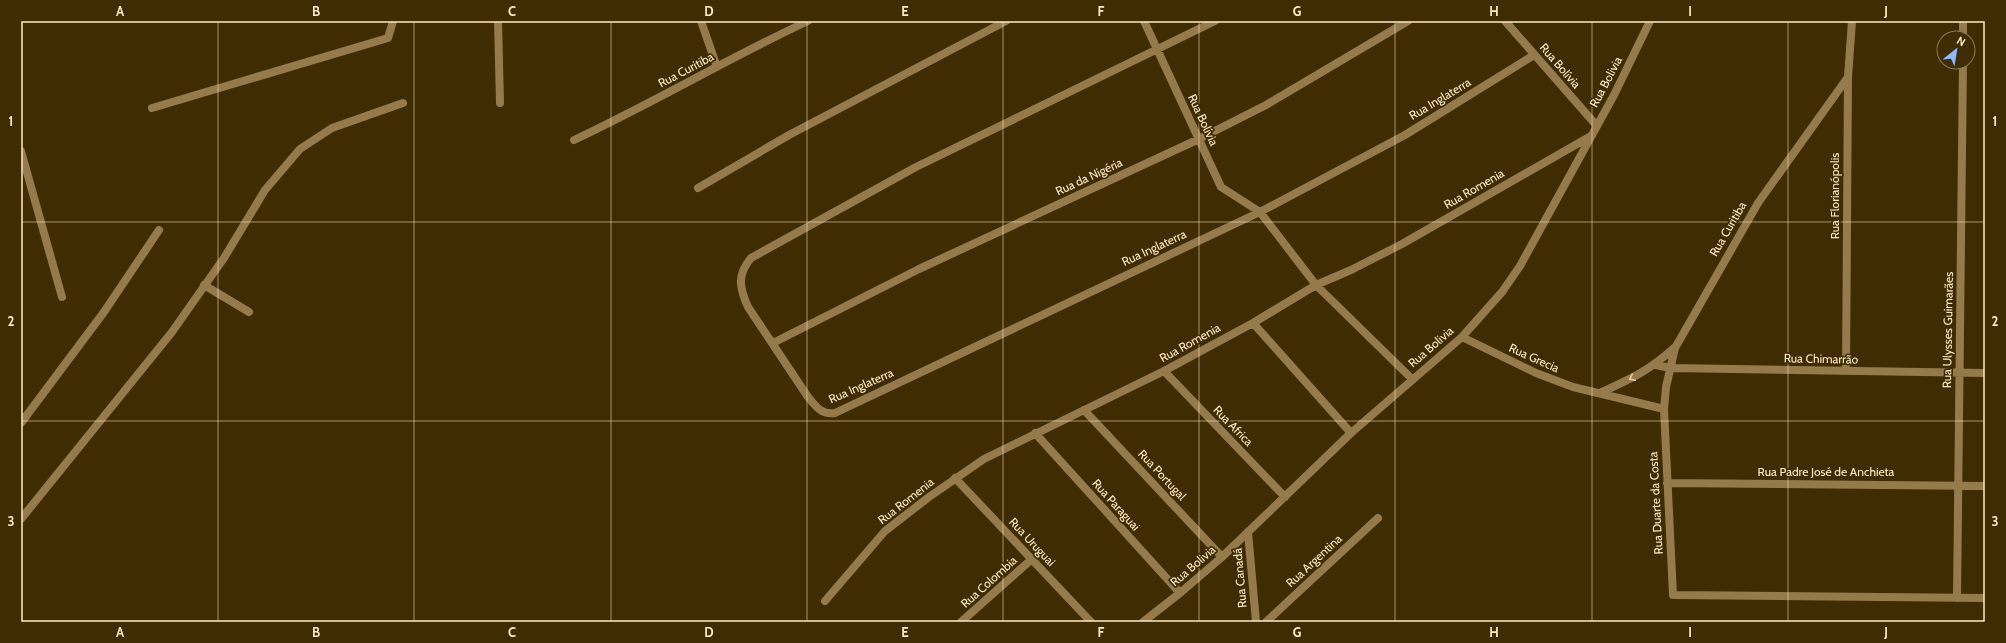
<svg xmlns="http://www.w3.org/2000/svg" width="2006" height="643" font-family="Cabin,sans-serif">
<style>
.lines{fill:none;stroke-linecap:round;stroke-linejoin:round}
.minor{stroke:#957b4c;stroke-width:8}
.oneway{stroke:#e4cea8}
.grid{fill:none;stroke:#fee9c6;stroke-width:1;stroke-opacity:0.55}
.labels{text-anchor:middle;stroke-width:3.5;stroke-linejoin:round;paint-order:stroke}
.street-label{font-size:12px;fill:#fee9c6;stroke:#3f2c02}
.neatline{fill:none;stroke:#fee9c6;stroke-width:1.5}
.grid-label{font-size:13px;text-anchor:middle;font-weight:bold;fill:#fee9c6}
</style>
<rect width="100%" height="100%" fill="#3f2c02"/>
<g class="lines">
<path class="minor" d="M498,21L500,103
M701,21L717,67
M1144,21L1221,187L1260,212L1316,285L1412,379
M1215,21L916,167L751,258C737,275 739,287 748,307L808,397C816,407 822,415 835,413L1260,212L1405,135L1534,55
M1505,21L1597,126
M1963,38V21
M1848,77L1758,203L1675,348L1666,387L1664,409L1673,595L1985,598
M152,108L388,38L393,21
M574,140C653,103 729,58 808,21
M21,151L62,297
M698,188L789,135L1006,21
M204,285L249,312
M1253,323L1351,433
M1462,337L1536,373L1573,387L1664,409
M773,343L919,269L1199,139L1266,105L1408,21
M1656,365L1670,368L1985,373
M1164,371L1285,497
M1846,371L1848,77L1852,21
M1600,393C1630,379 1649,371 1674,348
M1084,410L1222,557
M21,423L104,312L159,230
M1035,433L1180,593
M955,478L1091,622
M1667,483L1985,486
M21,519L172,332L224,258L265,190L300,149L332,128L403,103
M1248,532L1256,622
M1957,598L1963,62
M825,601L885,531L929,497L984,459L1164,371L1253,323L1316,285L1351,270L1402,244L1591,136
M961,622L1032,559
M1143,622L1180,593L1222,557L1351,433L1462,337L1502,292L1520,266L1614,95L1650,21
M1266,622L1378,518"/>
</g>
<defs><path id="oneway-chevron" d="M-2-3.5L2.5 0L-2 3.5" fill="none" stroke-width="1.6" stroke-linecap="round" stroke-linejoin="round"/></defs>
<use class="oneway" href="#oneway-chevron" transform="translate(1632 378) rotate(154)"/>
<path class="grid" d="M218,21V622M414,21V622M611,21V622M807,21V622M1003,21V622M1199,21V622M1395,21V622M1592,21V622M1788,21V622M21,222H1985M21,421H1985"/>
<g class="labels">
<g class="street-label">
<text transform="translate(1560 66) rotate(49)" y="4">Rua Bolívia</text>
<text transform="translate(686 70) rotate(-28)" y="4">Rua Curitiba</text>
<text transform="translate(1606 82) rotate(-62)" y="4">Rua Bolivia</text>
<text transform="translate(1440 99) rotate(-31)" y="4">Rua Inglaterra</text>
<text transform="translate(1203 120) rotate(65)" y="4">Rua Bolívia</text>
<text transform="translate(1089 177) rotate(-25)" y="4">Rua da Nigéria</text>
<text transform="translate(1474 189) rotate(-30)" y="4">Rua Romenia</text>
<text transform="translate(1835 196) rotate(-90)" y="4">Rua Florianópolis</text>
<text transform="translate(1728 229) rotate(-60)" y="4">Rua Curitiba</text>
<text transform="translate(1154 248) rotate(-25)" y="4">Rua Inglaterra</text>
<text transform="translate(1948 330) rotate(-89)" y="4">Rua Ulysses Guimarães</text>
<text transform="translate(1190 343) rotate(-29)" y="4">Rua Romenia</text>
<text transform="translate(1431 347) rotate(-41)" y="4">Rua Bolivia</text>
<text transform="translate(1534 358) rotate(24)" y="4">Rua Grecia</text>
<text transform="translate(1821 359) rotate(1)" y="4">Rua Chimarrão</text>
<text transform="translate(861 386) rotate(-24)" y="4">Rua Inglaterra</text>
<text transform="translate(1233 426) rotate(46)" y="4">Rua Africa</text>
<text x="1826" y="476">Rua Padre José de Anchieta</text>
<text transform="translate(1162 475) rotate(47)" y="4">Rua Portugal</text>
<text transform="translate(906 501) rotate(-38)" y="4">Rua Romenia</text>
<text transform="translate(1656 503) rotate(-93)" y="4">Rua Duarte da Costa</text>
<text transform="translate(1116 505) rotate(48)" y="4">Rua Paraguai</text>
<text transform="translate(1032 542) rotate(47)" y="4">Rua Uruguai</text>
<text transform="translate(1314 561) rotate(-43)" y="4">Rua Argentina</text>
<text transform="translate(1193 566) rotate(-41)" y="4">Rua Bolivia</text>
<text transform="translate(1240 578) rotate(-95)" y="4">Rua Canadá</text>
<text transform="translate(989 582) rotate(-42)" y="4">Rua Colombia</text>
</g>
</g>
<rect width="2006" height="643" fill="none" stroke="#3f2c02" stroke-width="44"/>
<g transform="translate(1956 50) rotate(30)"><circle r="19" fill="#3f2c02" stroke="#8b7850"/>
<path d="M0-3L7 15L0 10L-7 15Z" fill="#90b8fd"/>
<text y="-6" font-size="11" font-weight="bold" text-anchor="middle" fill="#fee9c6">N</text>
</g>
<rect x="22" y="22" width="1962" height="599" class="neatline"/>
<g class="grid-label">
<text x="120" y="16">A</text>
<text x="316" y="16">B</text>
<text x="512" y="16">C</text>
<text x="709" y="16">D</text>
<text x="905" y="16">E</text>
<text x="1101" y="16">F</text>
<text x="1297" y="16">G</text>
<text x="1494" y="16">H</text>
<text x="1690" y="16">I</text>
<text x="1886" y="16">J</text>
<text x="11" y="126">1</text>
<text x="1995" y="126">1</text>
<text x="11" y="326">2</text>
<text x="1995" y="326">2</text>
<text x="11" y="526">3</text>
<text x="1995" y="526">3</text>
<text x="120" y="637">A</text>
<text x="316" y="637">B</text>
<text x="512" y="637">C</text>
<text x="709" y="637">D</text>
<text x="905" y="637">E</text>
<text x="1101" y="637">F</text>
<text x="1297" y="637">G</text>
<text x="1494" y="637">H</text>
<text x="1690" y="637">I</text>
<text x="1886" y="637">J</text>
</g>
</svg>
